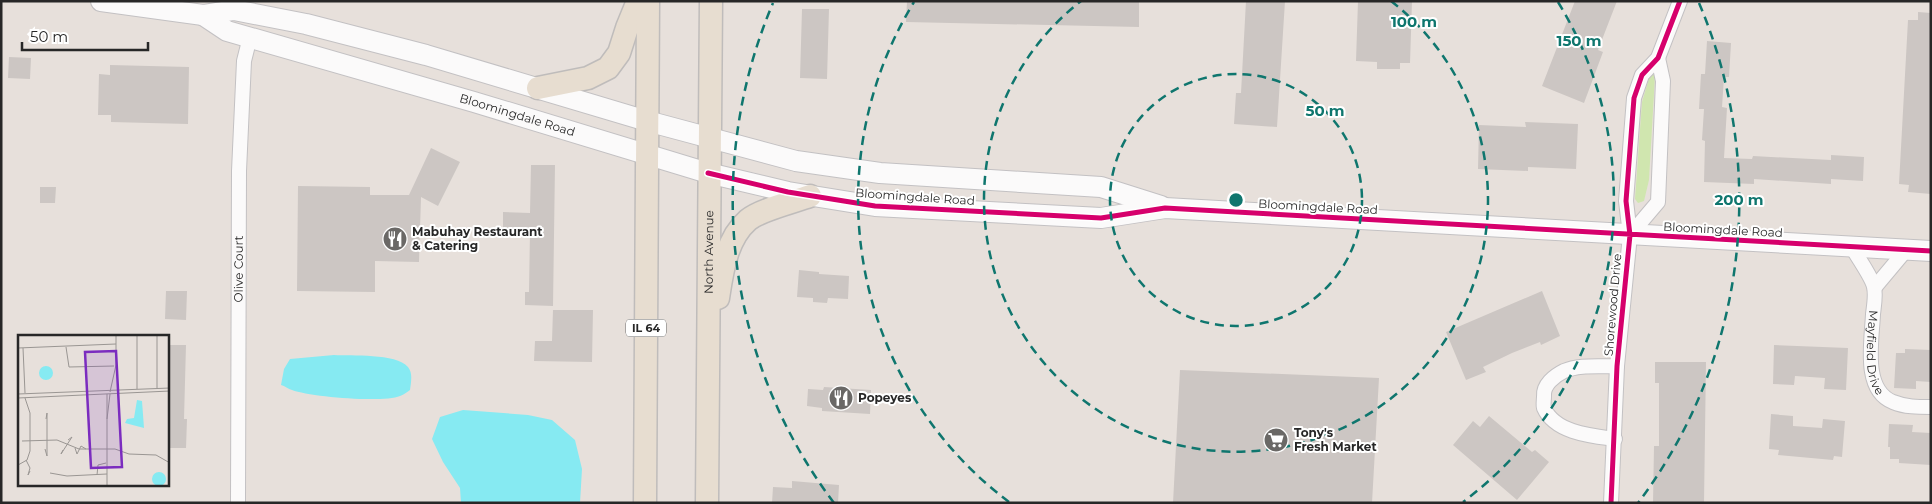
<svg xmlns="http://www.w3.org/2000/svg" width="1932" height="504" font-family="Montserrat,sans-serif">
<style>
.green{fill:#d0e6af}
.water{fill:#86eaf2}
.building{fill:#ccc6c3}
.lines{fill:none;stroke-linecap:round;stroke-linejoin:round}
.street-casing{stroke:#c3c1c3;stroke-width:16}
.secondary-casing{stroke:#c3c1c3;stroke-width:22}
.primary-casing{stroke:#bfbcbb;stroke-width:25}
.street{stroke:#fbfafa;stroke-width:14}
.secondary{stroke:#fbfafa;stroke-width:20}
.primary{stroke:#e7ddd0;stroke-width:22}
.cycleway-casing{stroke:#fff;stroke-width:8}
.cycleway{stroke:#d6006c;stroke-width:5}
.ring{fill:none;stroke:#0f766e;stroke-width:2.5;stroke-dasharray:9 6}
.labels{text-anchor:middle;stroke-width:4;stroke-linejoin:round;paint-order:stroke}
.shield{fill:#fff;stroke:#686868;stroke-width:1}
.shield-label{font-size:11px;font-weight:bold;fill:#272727}
.street-label{font-size:12px;fill:#272727;stroke:#fff}
.poi-label{font-size:12px;font-weight:bold;fill:#272727;stroke:#fff;text-anchor:start}
.inset-road{fill:none;stroke:#9a9693;stroke-width:1}
.view{fill:#7b2cbf;fill-opacity:0.15;stroke:#7b2cbf;stroke-width:2.5}
.inset-edge{fill:none;stroke:#272727;stroke-width:2.5}
.centre{fill:#0f766e;stroke:#fff;stroke-width:2.5}
.ring-label{font-size:15px;text-anchor:middle;font-weight:bold;fill:#0f766e;stroke:#fff;stroke-width:4;stroke-linejoin:round;paint-order:stroke}
</style>
<rect width="100%" height="100%" fill="#e7e0db"/>
<path class="green" d="M1653,74L1655,76L1649,180L1644,201L1638,203L1635,199L1642,102L1650,75Z"/>
<path class="water" d="M334,355C351,356 396,353 408,367C413,373 411,382 410,390C407,392 403,395 400,396C383,403 310,397 292,390C288,389 285,386 281,385L284,369L290,359Z
M463,410L528,415L552,420L575,440L582,469L580,503H461L460,488L443,462L432,439L440,417Z"/>
<path class="building" d="M907,1H1139V27L906,22Z
M1246,1H1285L1277,127L1234,124L1236,93H1241Z
M1358,1H1412L1410,63H1400V69H1377V62L1356,61Z
M1575,1H1617L1598,50L1603,52L1584,103L1542,86Z
M802,9H829L827,79L800,78Z
M1918,12L1931,13V194L1908,192L1909,185L1899,184L1908,20H1918Z
M1707,41L1731,43L1729,77H1724L1722,107L1727,108L1724,158L1752,159L1753,156L1831,160V155L1864,157L1863,181L1831,179V184L1754,179V184L1704,182L1705,141L1702,140L1704,109H1699L1701,74H1705Z
M9,57L31,58L30,79L8,78Z
M110,65L189,67L188,124L111,122V115H98L99,74L110,75Z
M1525,122L1578,124L1576,169L1528,167V171L1478,169L1479,125L1526,127Z
M431,148L460,162L438,206L421,197L419,262L375,261V292L297,291L298,186L370,187V195H409Z
M531,165H555L553,306L525,305V292H529L530,232L503,231V212L530,213Z
M40,187H56L55,203H40Z
M799,270L819,272V274L849,276L848,299L828,298L827,303L813,302V298L797,297Z
M166,291H187L186,320L165,319Z
M1542,291L1560,336L1541,345L1540,342L1512,353L1483,367L1486,372L1466,380L1446,332Z
M553,310H593L592,362L534,361L535,341H552Z
M168,345H186L184,419H187L186,448H168Z
M1774,345L1848,348L1846,390L1824,389L1825,378L1795,376L1794,385L1773,384Z
M1905,349L1931,350V382L1916,381V389L1894,388L1896,353H1905Z
M1655,362H1706L1704,503H1653L1654,446H1659V383H1655Z
M1180,370L1379,378L1372,503H1173Z
M824,387L871,390L870,414L822,411V408L807,406L808,389L823,390Z
M1771,414L1793,416V426L1822,428L1823,419L1845,421L1842,457L1834,456L1833,460L1778,455L1779,450L1769,449Z
M1489,416L1532,452L1535,450L1549,462L1517,500L1453,445L1473,421L1480,427Z
M1889,424L1913,425L1912,432L1931,433V465L1899,463V459H1890V447H1888Z
M792,481L839,485L838,503H772L773,487L792,488Z"/>
<g class="lines">
<defs>
<g id="street">
<path d="M1630,235L1658,202L1663,81L1658,58"/>
<path id="s1" d="M1852,247C1857,257 1872,277 1874,287C1876,295 1874,306 1873,314C1872,340 1862,390 1893,402C1905,407 1918,407 1931,407"/>
<path d="M1875,287L1906,250"/>
<path d="M1615,439C1592,436 1555,433 1544,408C1543,405 1544,400 1544,396C1543,385 1554,376 1564,371C1580,364 1600,367 1617,366"/>
<path id="s2" d="M238,503L239,171L244,61L250,37"/>
<path d="M1611,503L1617,366L1630,235L1626,201L1634,98L1642,75L1658,58L1680,1"/>
</g>
<g id="secondary">
<path d="M101,1L203,15L234,10L306,24L426,55L647,121L796,161L880,173L1101,187L1161,206"/>
<path id="s3" d="M203,15L227,31L474,102L708,173L788,192L875,206L1101,218L1165,208L1931,251"/>
</g>
<g id="primary">
<path d="M538,88L588,78L608,68L619,53L627,28L638,1"/>
<path d="M718,298C722,272 726,239 748,220C760,210 793,202 810,196"/>
<path d="M645,503L648,1"/>
<path id="s4" d="M707,503L711,1"/>
</g>
</defs>
<use href="#street" class="street-casing"/>
<use href="#secondary" class="secondary-casing"/>
<use href="#primary" class="primary-casing"/>
<use href="#street" class="street"/>
<use href="#secondary" class="secondary"/>
<use href="#primary" class="primary"/>
<defs>
<path id="cycleway" d="M708,173L788,192L875,206L1101,218L1165,208L1931,251
M1611,503L1617,366L1630,235L1626,201L1634,98L1642,75L1658,58L1680,1"/>
</defs>
<use href="#cycleway" class="cycleway-casing"/>
<use href="#cycleway" class="cycleway"/>
</g>
<g class="ring">
<circle cx="1236" cy="200" r="126"/>
<path d="M1391 1A252 252 0 1 1 1081 1"/>
<path d="M1009 502A378 378 0 0 1 914 2M1558 2A378 378 0 0 1 1463 502"/>
<path d="M834 503A503 503 0 0 1 773 3M1699 3A503 503 0 0 1 1638 503"/>
</g>
<defs>
<symbol id="restaurant-disc" viewBox="-11 -11 22 22"><circle r="9.5" fill="#6a6866" stroke="#fff"/><path d="M-5-6h1v4h1v-4h1v4h1v-4h1v5L-1.5 .5V6h-2V.5L-5-1ZM5-6V6H3V1.5H1.5Q1.5-4 5-6Z" fill="#fff"/></symbol>
<symbol id="supermarket-disc" viewBox="-11 -11 22 22"><circle r="9.5" fill="#6a6866" stroke="#fff"/><path d="M-6-5.5h2.5l.6 2H6L4.5 2H-2.5L-4.4-4H-6ZM-1.5 3.2a1.3 1.3 0 1 0 .1 0ZM3 3.2a1.3 1.3 0 1 0 .1 0Z" fill="#fff"/></symbol>
</defs>
<g fill-rule="evenodd">
<use href="#restaurant-disc" x="381" y="225" width="28" height="28"/>
<use href="#restaurant-disc" x="827" y="384" width="28" height="28"/>
<use href="#supermarket-disc" x="1262" y="426" width="28" height="28"/>
</g>
<g class="labels">
<rect class="shield" x="626" y="319.5" width="40" height="17" rx="4"/>
<g class="shield-label">
<text x="646" y="332">IL 64</text>
</g>
<g class="street-label">
<text dy="4" stroke="none"><textPath href="#s3" startOffset="331">Bloomingdale Road</textPath></text>
<text transform="translate(915 197) rotate(4)" y="4">Bloomingdale Road</text>
<text transform="translate(1318 207) rotate(3)" y="4">Bloomingdale Road</text>
<text transform="translate(1723 230) rotate(3)" y="4">Bloomingdale Road</text>
<text dy="4" stroke="none"><textPath href="#s4" startOffset="251">North Avenue</textPath></text>
<text dy="4" stroke="none"><textPath href="#s2" startOffset="234">Olive Court</textPath></text>
<text transform="translate(1613 305) rotate(-85)" y="4">Shorewood Drive</text>
<text dy="4" stroke="none"><textPath href="#s1" startOffset="112">Mayfield Drive</textPath></text>
</g>
<g class="poi-label">
<text x="412" y="236">Mabuhay Restaurant<tspan x="412" dy="14">&amp; Catering</tspan></text>
<text x="858" y="402">Popeyes</text>
<text x="1294" y="437">Tony's<tspan x="1294" dy="14">Fresh Market</tspan></text>
</g>
</g>
<g transform="translate(18 335)">
<rect width="151" height="151" fill="#e7e0db"/>
<path d="M21 38a7 7 0 1 1 14 0a7 7 0 1 1-14 0ZM119,65L124,66L126,93L107,88L109,84L116,83ZM134 144a7 7 0 1 1 14 0a7 7 0 1 1-14 0Z" fill="#86eaf2"/>
<path class="inset-road" d="M139,0V53M48,12L51,32L96,31M0,13L98,9M5,13L7,58M119,54V0M92,57L98,30V0M0,59L152,53M0,63L152,56M89,84L92,59M4,106L39,105L61,114H97L111,119L138,120L152,128M57,113L59,119L63,111L68,114M27,114L29,121V78L28,84M45,115L43,119L54,102L50,105M8,125L12,133L10,140L12,136M0,130L9,125L12,116V78L7,63M32,138L49,141L89,139M79,140L80,130L88,128M89,151V59"/>
<path class="view" d="M98,16L104,132L73,133L67,17Z"/>
<rect width="151" height="151" class="inset-edge"/>
</g>
<circle cx="1236" cy="200" r="8" class="centre"/>
<g class="ring-label">
<text x="1414" y="27">100 m</text>
<text x="1579" y="46">150 m</text>
<text x="1325" y="116">50 m</text>
<text x="1739" y="205">200 m</text>
</g>
<rect width="1932" height="504" fill="none" stroke="#272727" stroke-width="5"/>
<path d="M22 42v8h126v-8" fill="none" stroke="#272727" stroke-width="2.5"/>
<text x="30" y="42" font-size="15" fill="#272727" stroke="#ffffff" stroke-width="4" paint-order="stroke">50 m</text>
</svg>
